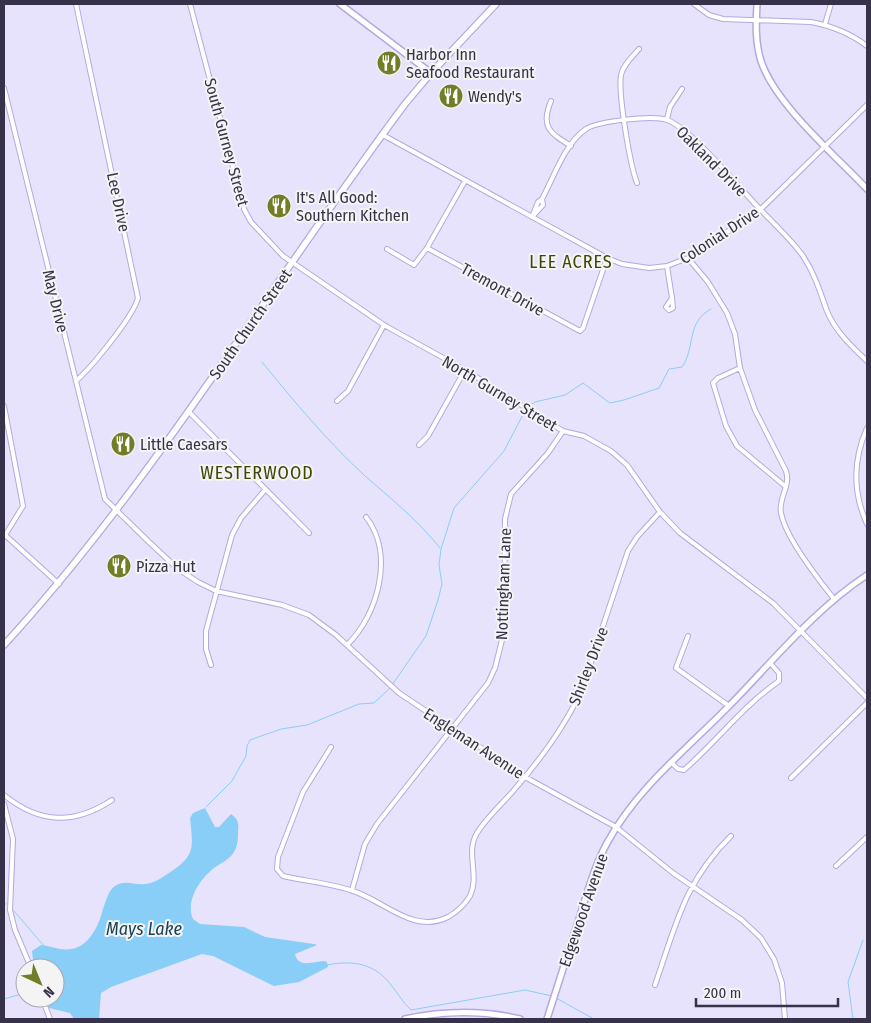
<svg xmlns="http://www.w3.org/2000/svg" width="871" height="1023" font-family="'Fira Sans Condensed',sans-serif">
<style>
.water{fill:#89cef6}
.lines{fill:none;stroke-linecap:round;stroke-linejoin:round}
.stream{stroke:#89cef6;stroke-width:1}
.street-casing{stroke:#b5a7e2;stroke-width:6}
.secondary-casing{stroke:#b5a7e2;stroke-width:8}
.primary-casing{stroke:#b5a7e2;stroke-width:8}
.street{stroke:#fff;stroke-width:4}
.secondary{stroke:#fff;stroke-width:5}
.primary{stroke:#fff;stroke-width:5.5}
.labels{text-anchor:middle;stroke-width:4;stroke-linejoin:round;paint-order:stroke}
.poi-label{font-size:16px;fill:#37324a;stroke:#f4f4f4;text-anchor:start}
.street-label{font-size:16px;fill:#37324a;stroke:#f4f4f4}
.neighbourhood-label{font-size:18px;letter-spacing:1px;fill:#404608;stroke:#f4f4f4}
.water-label{font-size:18px;font-style:italic;fill:#1a4156;stroke:#f4f4f4}
</style>
<rect width="100%" height="100%" fill="#e8e3fc"/>
<path class="water" d="M205,808L215,827H219L231,814C238,819 239,823 238,831C238,837 238,845 235,850C231,859 221,863 214,868C200,879 185,901 193,919L200,924L244,927L265,937L314,944L317,945L295,954C298,968 312,962 324,961L327,962L328,967L299,982L274,986L213,956L202,954L111,987L101,993L99,1019H74L70,1013L49,1008L45,998H55V968H34L32,951L41,945C50,946 62,951 71,949C89,947 99,925 103,909C106,901 108,891 115,886C125,879 135,886 145,884C155,883 161,878 169,873C196,855 193,848 190,818L193,813Z"/>
<g class="lines">
<path class="stream" d="M262,362C293,400 327,441 364,475C390,498 418,520 440,548
M392,685L426,636L438,600L442,584L439,565L441,549L454,508L504,451L527,407L535,402L565,395L583,383L610,403L624,400L659,388L669,369L682,367L684,364C695,344 687,322 711,309
M206,807L232,781L246,756L247,746L250,740L281,729L307,725L359,704L374,703L390,688
M4,903L6,904
M14,911L44,946
M327,965C352,960 375,963 391,985C398,993 403,1003 411,1010L525,990L552,996
M556,998L594,1019
M4,999L25,993
M853,1019L848,982L863,940"/>
<defs>
<path id="street" d="M190,4L244,209L251,222L283,256L384,325L465,370L563,431L584,436L611,451L627,465L660,512L680,533L773,603L867,698
M694,4L709,15L723,19L811,22C832,26 850,33 867,46
M825,24L831,4
M4,88L105,499L149,542L178,569L198,582L216,591L282,605L309,615L336,635L399,693L525,777L616,827L673,873L742,920L761,938L774,959L782,983L785,1019
M551,101C540,127 550,133 571,146
M667,119L670,107L682,89
M383,135L607,258L622,264L649,268L667,266L688,258L760,210L867,105
M637,183C630,165 618,94 621,75C623,65 632,57 639,49
M532,217L538,202L542,199C554,177 565,143 586,129C598,121 653,115 667,120C691,128 739,188 760,209C774,224 791,239 803,256C815,274 820,292 827,311C835,331 852,347 867,361
M532,217L543,205L542,199
M427,248L580,331L583,328L607,258
M387,249L414,265L427,248L465,181
M688,258L708,282L727,313L735,334L740,368L755,410L786,471C791,486 778,498 781,513C785,537 818,579 834,599
M667,266L672,298
M672,298L673,308L669,310L666,307Z
M740,368L718,378L713,383L726,426L737,446L786,487
M76,381C91,368 133,317 138,298L76,4
M337,401L348,391L384,325
M4,406L23,506L4,537
M189,412L309,533
M867,428C853,460 852,491 867,524
M419,445L428,436L465,370
M5,535L59,584
M688,636L676,668L729,706
M347,645C378,615 395,554 366,517
M211,665L206,649V631L232,535L241,518L265,490
M331,747L303,792L278,857L277,869L283,876C305,881 328,883 350,890C383,899 412,935 448,917C457,912 465,904 470,896C480,875 465,853 477,833C487,817 502,804 514,790C540,760 566,725 582,689L628,551L637,537L660,512
M671,762L678,769L684,770C717,741 743,706 779,681V673L770,663
M791,778L867,703
M4,795C40,824 74,825 112,800
M4,804L13,839L10,910L15,930L31,968
M836,866L867,837
M352,890L365,844L377,824L488,683L495,668L504,632L505,519L511,494L548,453L563,431
M655,985C676,925 684,882 731,836
M42,998L50,1019"/>
<path id="secondary" d="M340,4L431,73
M757,4C756,23 755,42 761,61C775,104 835,155 867,189
M405,1019C443,1011 482,1010 520,1019
M547,1019C557,988 567,957 577,925C586,898 593,869 607,843C637,788 686,750 730,705C774,660 814,610 867,575"/>
<path id="primary" d="M4,645C156,479 270,284 405,104L431,73L496,4"/>
</defs>
<use href="#street" class="street-casing"/>
<use href="#secondary" class="secondary-casing"/>
<use href="#primary" class="primary-casing"/>
<use href="#street" class="street"/>
<use href="#secondary" class="secondary"/>
<use href="#primary" class="primary"/>
</g>
<defs>
<symbol id="restaurant-disc" viewBox="-11 -11 22 22"><circle r="9.5" fill="#737c27" stroke="#f4f4f4"/><path d="M-5-6h1v4h1v-4h1v4h1v-4h1v5L-1.5 .5V6h-2V.5L-5-1ZM5-6V6H3V1.5H1.5Q1.5-4 5-6Z" fill="#fff"/></symbol>
</defs>
<g fill-rule="evenodd">
<use href="#restaurant-disc" x="375" y="49" width="28" height="28"/>
<use href="#restaurant-disc" x="437" y="82" width="28" height="28"/>
<use href="#restaurant-disc" x="265" y="192" width="28" height="28"/>
<use href="#restaurant-disc" x="109" y="430" width="28" height="28"/>
<use href="#restaurant-disc" x="105" y="552" width="28" height="28"/>
</g>
<g class="labels">
<g class="poi-label">
<text x="406" y="60">Harbor Inn<tspan x="406" dy="18">Seafood Restaurant</tspan></text>
<text x="468" y="102">Wendy's</text>
<text x="296" y="203">It's All Good:<tspan x="296" dy="18">Southern Kitchen</tspan></text>
<text x="140" y="450">Little Caesars</text>
<text x="136" y="572">Pizza Hut</text>
</g>
<g class="street-label">
<text transform="translate(227 142) rotate(75)" y="6">South Gurney Street</text>
<text transform="translate(712 161) rotate(45)" y="6">Oakland Drive</text>
<text transform="translate(119 202) rotate(78)" y="6">Lee Drive</text>
<text transform="translate(719 235) rotate(-33)" y="6">Colonial Drive</text>
<text transform="translate(503 289) rotate(29)" y="6">Tremont Drive</text>
<text transform="translate(56 301) rotate(76)" y="6">May Drive</text>
<text transform="translate(250 324) rotate(-55)" y="6">South Church Street</text>
<text transform="translate(500 393) rotate(31)" y="6">North Gurney Street</text>
<text transform="translate(503 584) rotate(-88)" y="6">Nottingham Lane</text>
<text transform="translate(588 666) rotate(-69)" y="6">Shirley Drive</text>
<text transform="translate(474 743) rotate(33)" y="6">Engleman Avenue</text>
<text transform="translate(583 910) rotate(-71)" y="6">Edgewood Avenue</text>
</g>
<g class="neighbourhood-label">
<text x="571" y="268">LEE ACRES</text>
<text x="257" y="479">WESTERWOOD</text>
</g>
<g class="water-label">
<text x="144" y="935">Mays Lake</text>
</g>
</g>
<rect width="871" height="1023" fill="none" stroke="#37324a" stroke-width="10"/>
<g transform="translate(40 983) rotate(136)"><circle r="24" fill="#f4f4f4" stroke="#a8a6b0"/>
<path d="M0-4L9 19L0 12L-9 19Z" fill="#737c27"/>
<text y="-8" font-size="14" font-weight="bold" text-anchor="middle" fill="#37324a">N</text>
</g>
<path d="M696 998v8h142v-8" fill="none" stroke="#37324a" stroke-width="2.5"/>
<text x="704" y="998" font-size="15" fill="#37324a" stroke="#f4f4f4" stroke-width="4" paint-order="stroke">200 m</text>
</svg>
